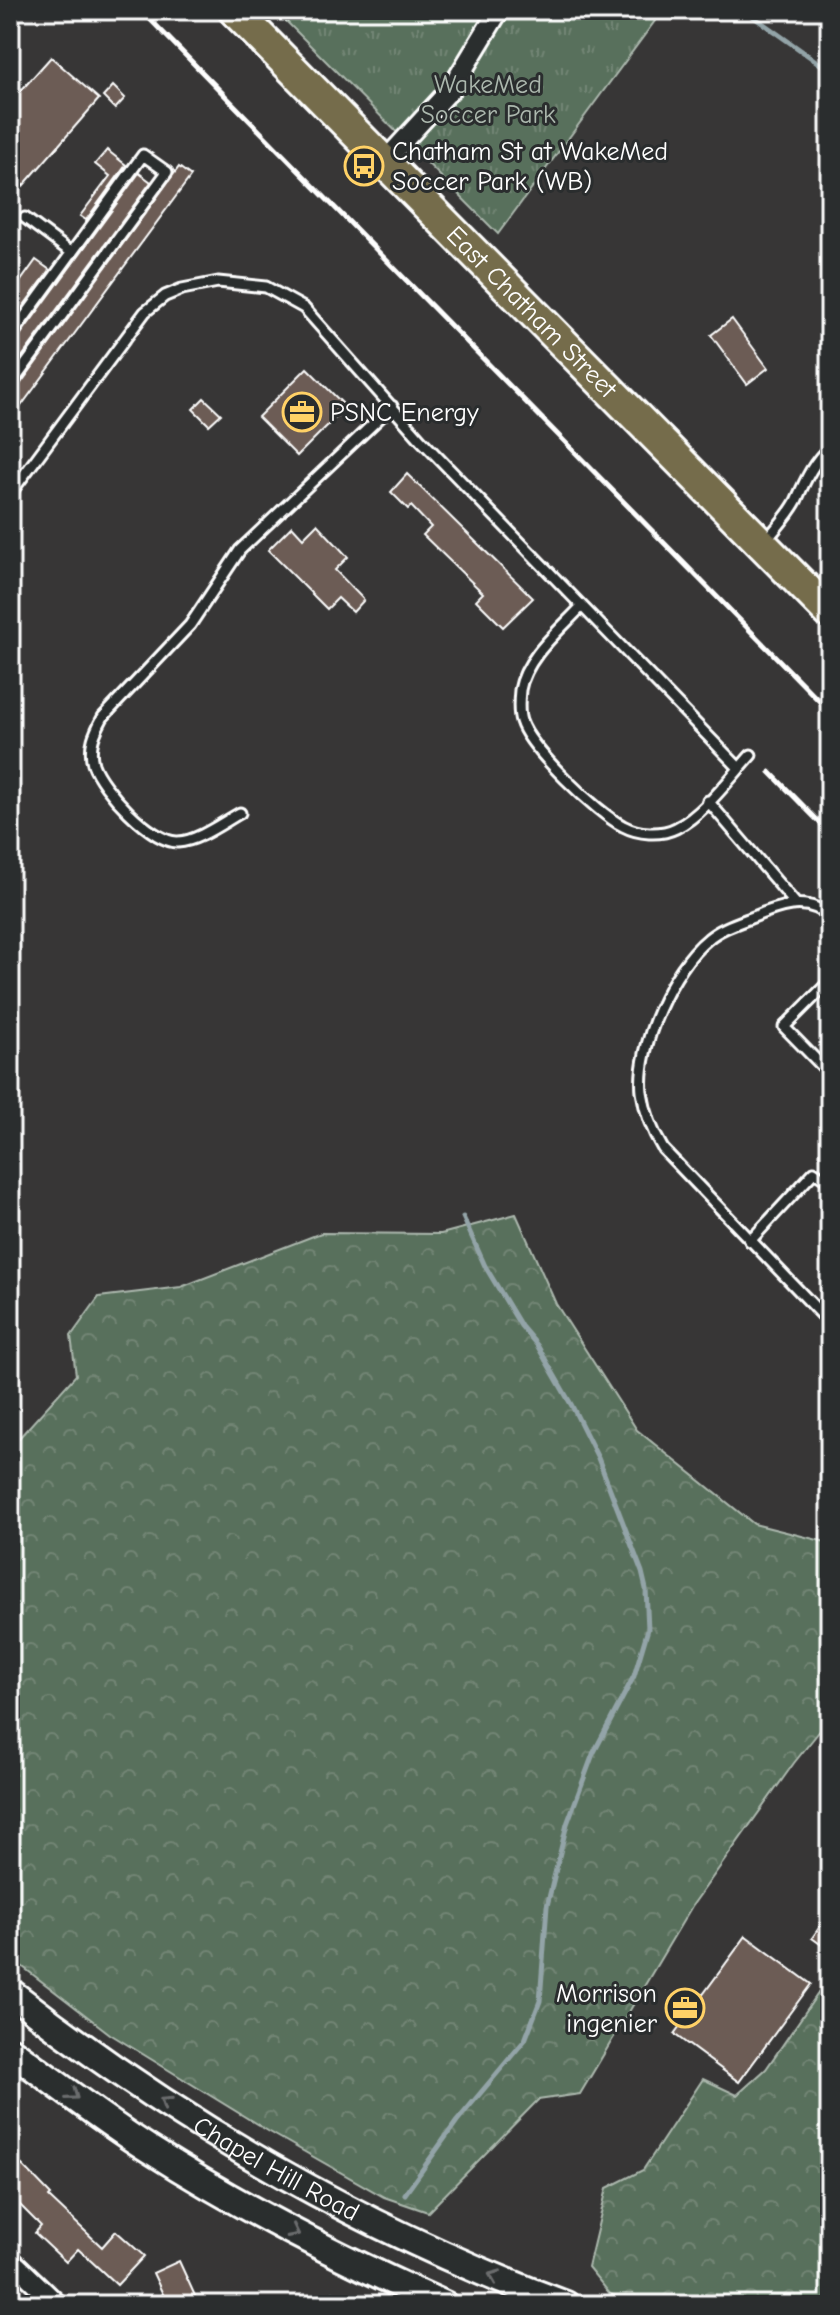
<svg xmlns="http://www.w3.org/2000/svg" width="840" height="2315" font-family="'Comic Neue',sans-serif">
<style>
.forest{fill:url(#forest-crowns);stroke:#acb8ae;stroke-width:2}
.park{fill:url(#park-tufts);stroke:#acb8ae;stroke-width:2}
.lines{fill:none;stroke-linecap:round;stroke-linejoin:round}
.stream{stroke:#93a4a8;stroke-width:5}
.building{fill:#6c5c54;stroke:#fff;stroke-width:2}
.lane-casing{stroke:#fff;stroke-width:15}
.street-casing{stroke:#fff;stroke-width:24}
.secondary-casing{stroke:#fff;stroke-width:32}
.primary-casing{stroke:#fff;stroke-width:36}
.lane{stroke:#2a2d2e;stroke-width:9}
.street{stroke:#2a2d2e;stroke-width:18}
.secondary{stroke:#2a2d2e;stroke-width:26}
.primary{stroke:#746c4b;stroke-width:30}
.rail{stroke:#fff;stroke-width:5}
.oneway{stroke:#6a6c6d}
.labels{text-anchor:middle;stroke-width:6;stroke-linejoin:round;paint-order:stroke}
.park-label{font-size:26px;fill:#acb8ae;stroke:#2a2d2e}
.poi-label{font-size:26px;fill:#fff;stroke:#2a2d2e;text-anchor:start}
.street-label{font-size:26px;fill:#fff;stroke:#2a2d2e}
</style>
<defs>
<pattern id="forest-crowns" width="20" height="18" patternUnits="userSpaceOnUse" patternTransform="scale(2)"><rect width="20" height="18" fill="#59705c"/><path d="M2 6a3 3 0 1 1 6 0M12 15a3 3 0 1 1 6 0" fill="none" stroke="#728574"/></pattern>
<pattern id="park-tufts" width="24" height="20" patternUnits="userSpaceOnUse" patternTransform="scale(2)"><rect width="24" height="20" fill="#59705c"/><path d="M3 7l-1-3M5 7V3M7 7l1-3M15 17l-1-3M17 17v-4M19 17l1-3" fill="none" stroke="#728574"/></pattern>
</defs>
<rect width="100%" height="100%" fill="#373636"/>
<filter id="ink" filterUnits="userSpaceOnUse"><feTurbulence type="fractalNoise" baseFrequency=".0125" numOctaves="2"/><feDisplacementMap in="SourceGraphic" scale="16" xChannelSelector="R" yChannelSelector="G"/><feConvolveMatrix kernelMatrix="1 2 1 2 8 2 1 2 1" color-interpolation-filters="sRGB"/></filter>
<g filter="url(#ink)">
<path class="forest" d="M516,1214L556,1304L637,1430L754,1524L830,1543V1718L794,1763L692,1906L580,2094L538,2100L428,2212L384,2197L268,2131L110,2034L10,1957V1448L76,1375L71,1336L99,1297L181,1287L321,1233L441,1234Z
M830,1976V2305H635L610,2294L588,2267L607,2188L643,2170L703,2079L737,2095L766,2069Z"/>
<path class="park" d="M275,10H663L498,234Z"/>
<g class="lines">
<path class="stream" d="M744,10L830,71
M405,2194L457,2121L525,2040L540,2001L547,1906L567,1824L593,1754L634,1676L648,1629L646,1589L642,1572L598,1458L572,1406L537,1345L521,1326L485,1266L463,1217
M329,2305L333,2294"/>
</g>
<path class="building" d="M51,57L99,99L23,186L10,175V103Z
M113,86L125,98L115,109L103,97Z
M107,150L126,165L86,220L80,216L110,176L95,164Z
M179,167L191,176L10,421V393L16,390Z
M139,173L151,182L10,373V344L16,341Z
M36,260L50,270L10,324V296Z
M732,319L768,368L747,384L711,335Z
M307,368L346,407L297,456L258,417Z
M204,398L221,414L209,425L193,409Z
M407,474L533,598L503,627L476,600L483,593L423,535L431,527L411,506L408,509L391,492Z
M317,524L348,557L335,570L364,600L353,612L338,598L327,609L268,550L292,526L303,538Z
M830,1912V1951L812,1938Z
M746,1936L811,1984L739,2082L674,2034Z
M22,2165L51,2195L49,2197L102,2247L116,2231L144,2256L117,2285L78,2249L66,2262L35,2233L41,2226L10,2195V2176Z
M179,2261L196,2298L181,2305H168L153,2273Z"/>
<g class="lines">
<defs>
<path id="lane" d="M25,218L72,253
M10,337L143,155L167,172L10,386
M10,494L145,312L165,296L182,289L218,282L266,287L304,308L421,440L739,768
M765,542C775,529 788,516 796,501C805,481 813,462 830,447
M581,607C559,631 526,657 520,690C519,700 518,712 521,721C529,748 597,813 623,826C638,834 660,836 676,828C703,815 731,777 751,755
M708,801L795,903
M240,813C222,823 198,841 178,842C152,843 101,788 93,764C88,746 95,732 103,717L190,625L240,550L392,406
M830,918C811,898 787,904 763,913C745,921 723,926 708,939C672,968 637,1046 642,1092C645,1113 652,1131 663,1149L830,1323
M830,981L784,1027L830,1074
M750,1241L814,1172L830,1182"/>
<path id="street" d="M385,161L451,89L499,10
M10,2259L58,2305"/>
<g id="secondary">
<path id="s1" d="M10,1992C178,2123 366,2231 566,2305"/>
<path d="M10,2050C56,2083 101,2119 149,2149C243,2209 344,2260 445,2305"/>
</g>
<g id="primary">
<path id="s2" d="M234,10L830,613"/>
</g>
</defs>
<use href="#lane" class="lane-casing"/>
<use href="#street" class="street-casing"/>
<use href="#secondary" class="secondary-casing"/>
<use href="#primary" class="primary-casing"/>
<use href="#lane" class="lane"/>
<use href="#street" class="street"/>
<use href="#secondary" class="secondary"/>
<use href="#primary" class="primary"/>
<path class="rail" d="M141,10L830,712
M770,772L830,833"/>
</g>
<defs><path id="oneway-chevron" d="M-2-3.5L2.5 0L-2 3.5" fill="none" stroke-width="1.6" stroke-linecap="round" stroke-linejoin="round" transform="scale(2)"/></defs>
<g class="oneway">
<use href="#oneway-chevron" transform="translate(73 2095) rotate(36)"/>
<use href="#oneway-chevron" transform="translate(165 2102) rotate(-147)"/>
<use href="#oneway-chevron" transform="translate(294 2232) rotate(27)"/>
<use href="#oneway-chevron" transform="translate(494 2276) rotate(-158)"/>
</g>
</g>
<defs>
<symbol id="bus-ring" viewBox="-11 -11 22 22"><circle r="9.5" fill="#2a2d2e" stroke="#ffd166" stroke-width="1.5"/><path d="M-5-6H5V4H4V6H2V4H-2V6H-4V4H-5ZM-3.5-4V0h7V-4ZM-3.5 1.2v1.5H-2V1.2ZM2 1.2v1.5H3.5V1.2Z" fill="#ffd166"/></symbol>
<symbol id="office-ring" viewBox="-11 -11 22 22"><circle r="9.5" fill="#2a2d2e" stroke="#ffd166" stroke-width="1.5"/><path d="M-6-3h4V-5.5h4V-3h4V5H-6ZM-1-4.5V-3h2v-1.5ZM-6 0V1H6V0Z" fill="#ffd166"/></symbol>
</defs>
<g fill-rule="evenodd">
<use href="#bus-ring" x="342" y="144" width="44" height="44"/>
<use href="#office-ring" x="280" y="390" width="44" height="44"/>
<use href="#office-ring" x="663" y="1986" width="44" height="44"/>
</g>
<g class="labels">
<g class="park-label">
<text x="488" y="93">WakeMed<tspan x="488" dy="30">Soccer Park</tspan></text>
</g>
<g class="poi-label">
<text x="392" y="160">Chatham St at WakeMed<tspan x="392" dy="30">Soccer Park (WB)</tspan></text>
<text x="330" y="421">PSNC Energy</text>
<text x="657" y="2002" text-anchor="end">Morrison<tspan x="657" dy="30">ingenier</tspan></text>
</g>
<g class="street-label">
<text dy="9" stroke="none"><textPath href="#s2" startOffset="424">East Chatham Street</textPath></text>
<text dy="9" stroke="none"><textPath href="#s1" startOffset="320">Chapel Hill Road</textPath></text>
</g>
</g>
<rect width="840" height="2315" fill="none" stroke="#2a2d2e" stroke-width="40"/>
<rect x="20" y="20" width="800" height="2275" fill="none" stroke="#fff" stroke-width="3" filter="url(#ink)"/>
</svg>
